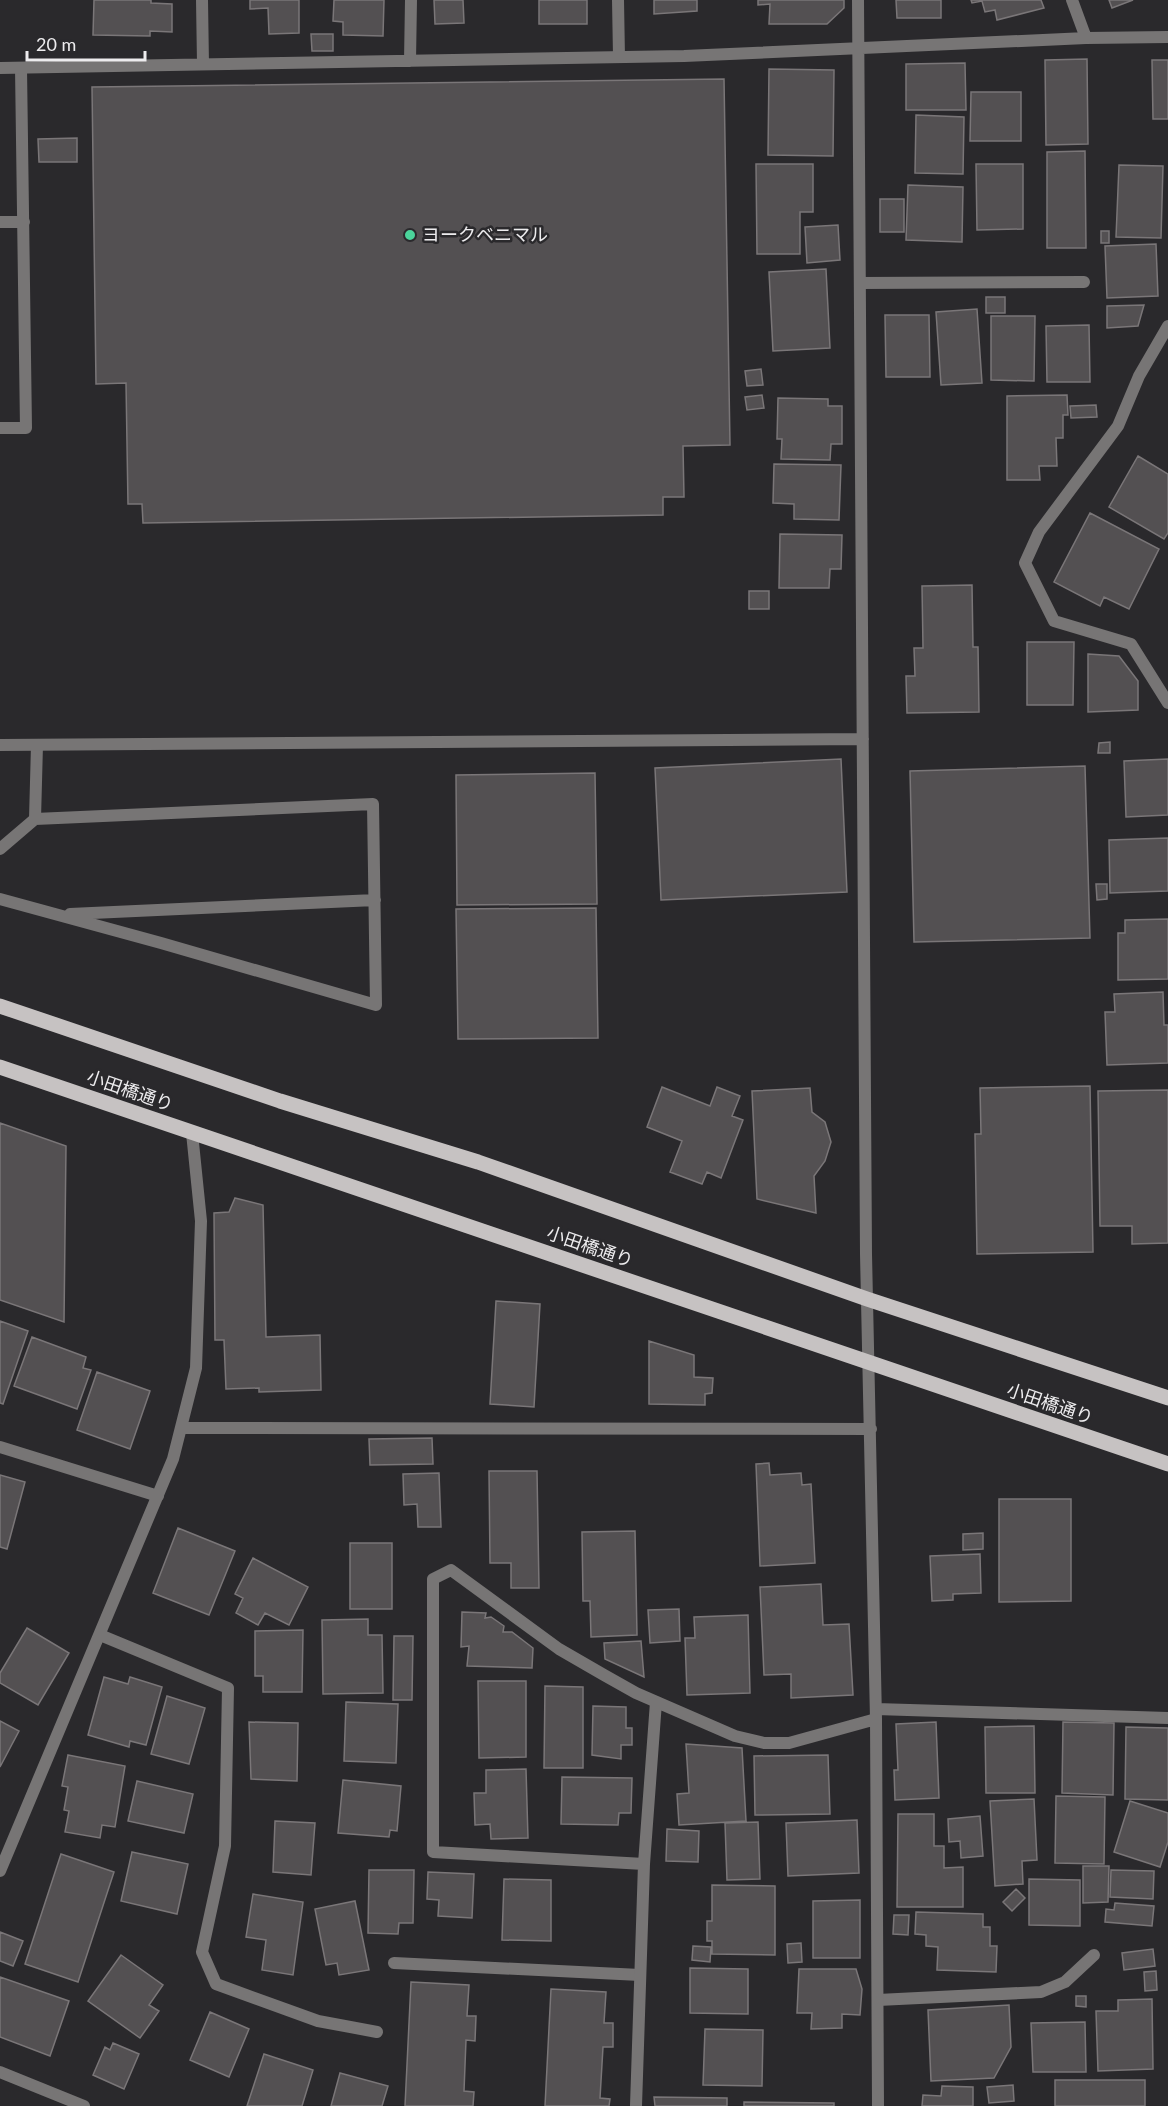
<svg xmlns="http://www.w3.org/2000/svg" width="1168" height="2106" font-family="Lato,'Noto Sans JP',sans-serif">
<style>
.building{fill:#535052;stroke:#7a7678;stroke-width:1.5}
.lines{fill:none;stroke-linecap:round;stroke-linejoin:round}
.service{stroke:#777575;stroke-width:12}
.minor{stroke:#777575;stroke-width:12}
.primary{stroke:#c6c2c2;stroke-width:15}
.poi-dot{fill:#4bd49b;stroke:#2a292c;stroke-width:2}
.labels{text-anchor:middle;stroke-width:5;stroke-linejoin:round;paint-order:stroke}
.poi-label{font-size:18px;fill:#edecee;stroke:#2a292c;text-anchor:start}
.street-label{font-size:18px;fill:#edecee;stroke:#2a292c}
</style>
<rect width="100%" height="100%" fill="#2a292c"/>
<path class="building" d="M94,0H151V3L172,4V32L150,31V36L93,35Z
M250,0H299V33L269,34L268,8L250,9Z
M334,0H384L383,36L343,35V22L333,21Z
M434,0H463L464,23L435,24Z
M539,0H587V24H539Z
M654,0H697V11L654,14Z
M758,0H844V8L827,24H769L770,4L758,5Z
M896,0H941V18H897Z
M971,0H1041L1044,8L997,20L995,10L985,12L982,1L972,3Z
M1109,0H1133L1112,8Z
M311,34H333V51H312Z
M1087,59L1088,144L1046,145L1045,60Z
M1152,60H1168V119H1153Z
M965,63L966,110H906V64Z
M769,69L834,70L833,156L768,155Z
M724,79L730,445L683,446L684,497H663V515L143,523L142,504H128L126,383L96,384L92,87Z
M971,92H1021V141H970Z
M916,115L964,117L963,174L915,173Z
M77,138V162H39L38,139Z
M1085,151L1086,248H1047V152Z
M756,164H813V212H800V254H757Z
M976,164H1023V229L977,230Z
M1119,165L1163,166L1161,238L1116,237Z
M908,185L963,187L962,242L906,240Z
M880,199H904V232H880Z
M838,225L840,260L807,263L805,227Z
M1101,231H1109V243H1101Z
M1156,244L1158,296L1107,298L1105,246Z
M826,269L830,348L773,351L769,272Z
M986,297H1005V313H986Z
M1144,305L1138,326L1107,328V306Z
M977,309L982,383L941,385L936,312Z
M885,315H929L930,377H886Z
M991,316H1035L1034,381L991,380Z
M1089,325L1090,382H1047L1046,326Z
M761,369L763,385L747,386L745,371Z
M762,395L764,408L747,410L745,397Z
M1067,395L1068,415H1063V438H1056L1057,466H1039L1040,480H1007V396Z
M778,398L828,399V406H842V444H831L830,460L781,459L782,439H777Z
M1096,405L1097,417L1071,418L1070,406Z
M1138,456L1168,474V533L1164,539L1109,507Z
M774,464L841,465L839,520L794,519V504L773,503Z
M1090,513L1159,549L1129,609L1104,597L1100,606L1054,582Z
M780,534L842,535L841,569H830L829,588H779Z
M972,585L973,647H978L979,712L907,713L906,676H915L914,648H923L922,586Z
M749,591H769V609H749Z
M1027,642H1074L1073,705H1027Z
M1088,654L1119,656L1138,681V710L1088,712Z
M1110,742V753H1098L1099,743Z
M841,759L847,892L661,900L655,768Z
M1168,759V815L1126,817L1124,761Z
M1085,766L1090,938L914,942L910,771Z
M595,773L597,904L457,905L456,775Z
M1168,838V891L1110,893L1109,840Z
M1096,884H1107V899L1097,900Z
M596,908L598,1038L458,1039L456,909Z
M1168,919V979L1118,980V933H1125V920Z
M1163,992L1164,1025H1168V1063L1107,1065L1105,1012H1115L1114,994Z
M1090,1086L1093,1252L977,1254L975,1134H981L980,1088Z
M662,1087L710,1106L717,1087L740,1096L732,1116L743,1120L721,1178L707,1172L702,1184L670,1172L682,1141L647,1127Z
M810,1088L812,1112L825,1122L831,1142L825,1161L814,1176L816,1213L757,1199L752,1091Z
M1168,1090V1243L1132,1244V1226H1100L1098,1091Z
M0,1123L66,1146L64,1322L0,1300Z
M235,1198L263,1205L266,1337L320,1335L321,1390L259,1392V1388L226,1389L224,1340H215L214,1213L229,1212Z
M496,1301L540,1304L534,1407L490,1404Z
M0,1321L28,1331L3,1404L0,1403Z
M32,1337L86,1357L83,1368L91,1370L77,1409L14,1386Z
M649,1341L694,1355V1377L713,1378L712,1393L705,1394V1405L649,1404Z
M97,1372L150,1391L130,1449L77,1430Z
M432,1438L433,1464L370,1465L369,1439Z
M769,1463L770,1475L801,1473L802,1485L811,1484L815,1563L760,1566L756,1464Z
M489,1471H537L539,1588H511V1563H490Z
M439,1473L441,1527H418L417,1504L404,1505L403,1474Z
M0,1475L25,1482L7,1549L0,1547Z
M999,1499H1071V1601L999,1602Z
M178,1528L235,1551L209,1615L153,1593Z
M635,1531L637,1635L591,1637L590,1601H583L582,1532Z
M983,1533V1549L963,1550V1534Z
M350,1543H392V1609H350Z
M980,1554L981,1593L953,1594V1600L932,1601L930,1556Z
M253,1558L308,1587L289,1625L265,1613L258,1625L236,1613L243,1598L235,1594Z
M821,1584L823,1625L849,1624L853,1695L791,1698V1674L764,1675L760,1587Z
M679,1609L680,1641L650,1643L648,1610Z
M462,1612L486,1613L485,1618L491,1617L504,1626L503,1632H512L533,1648L532,1668L467,1666L469,1646L461,1647Z
M748,1615L750,1693L687,1695L685,1638H695L694,1617Z
M368,1619V1635H382L383,1693L323,1694L322,1620Z
M27,1628L69,1653L38,1705L0,1683V1673Z
M303,1630L302,1692H263V1676H255V1631Z
M394,1636H413L412,1700H393Z
M641,1641L644,1677L605,1659L604,1643Z
M104,1677L128,1684L130,1677L162,1687L146,1745L130,1741L129,1747L88,1735Z
M478,1681H526V1757L479,1758Z
M545,1686L583,1687V1768H544Z
M167,1696L205,1708L189,1764L151,1754Z
M346,1702L398,1704L396,1763L344,1761Z
M593,1706L626,1707V1728H632V1745H621V1759L592,1755Z
M0,1721L19,1731L0,1767Z
M249,1722L298,1723L297,1781L251,1779Z
M936,1722L939,1798L895,1800L894,1770H898L896,1724Z
M1063,1722L1114,1723L1113,1795L1062,1793Z
M1034,1726L1035,1793H986L985,1727Z
M1126,1727L1168,1728V1800L1125,1799Z
M686,1744L742,1748L746,1821L679,1825L677,1794L689,1793Z
M68,1755L125,1766L115,1827L102,1825L100,1838L65,1832L69,1811L64,1810L68,1787L62,1786Z
M828,1755L830,1814L755,1815L754,1756Z
M526,1769L528,1838L491,1839L490,1824L475,1825L474,1793H486V1770Z
M562,1777L632,1778L631,1813H619L618,1825L561,1824Z
M343,1780L401,1786L397,1831L390,1830L389,1837L338,1833Z
M137,1781L193,1794L184,1833L128,1821Z
M1056,1796L1105,1797L1104,1864L1055,1863Z
M1034,1799L1037,1860L1022,1861L1023,1884L995,1886L990,1801Z
M1130,1801L1168,1813V1842L1160,1867L1114,1852Z
M898,1814H934V1846H944V1868L963,1867V1907H897Z
M980,1816L983,1856L961,1858L960,1841L949,1842L948,1819Z
M857,1820L859,1873L788,1876L786,1823Z
M275,1821L315,1823L311,1875L273,1872Z
M758,1822L760,1879L727,1880L725,1823Z
M667,1829L699,1831L698,1862L666,1861Z
M132,1852L188,1864L177,1914L121,1901Z
M61,1854L114,1872L78,1982L25,1964Z
M1083,1866H1109L1108,1902L1083,1903Z
M369,1870H414L413,1923H399L398,1934L368,1933Z
M1111,1870L1154,1871L1153,1899L1110,1897Z
M428,1872L474,1874L472,1918L438,1916L439,1900L427,1899Z
M504,1879L551,1880V1941L502,1940Z
M1029,1879L1080,1880V1926L1029,1925Z
M712,1885L775,1886V1955L712,1954V1941H707V1921H712Z
M1016,1889L1025,1898L1012,1911L1003,1902Z
M253,1894L303,1902L293,1975L262,1970L266,1940L246,1937Z
M860,1900V1958H813V1901Z
M355,1901L369,1970L339,1975L337,1963L326,1965L315,1909Z
M1115,1903L1154,1906L1152,1926L1105,1922L1106,1909L1114,1910Z
M916,1912L983,1914V1927H990V1946H997L996,1972L937,1970L938,1947L926,1946V1935L915,1934Z
M894,1915H909L908,1935L893,1934Z
M0,1932L23,1941L13,1966L0,1961Z
M801,1943L802,1962L788,1963L787,1944Z
M693,1946L711,1947L710,1962L692,1960Z
M1153,1949L1155,1966L1124,1970L1122,1953Z
M121,1955L163,1985L149,2005L159,2011L140,2038L88,2001Z
M690,1968L748,1969V2014L690,2013Z
M799,1969H856L862,1989L860,2015L842,2014V2028L811,2029L812,2013H797Z
M1156,1971L1157,1990L1145,1991L1144,1972Z
M0,1977L69,2001L50,2056L0,2037Z
M411,1982L469,1985L467,2016H476L475,2041L466,2040L464,2091L474,2092L473,2106H405Z
M551,1989L606,1992L604,2023H613V2047H603L600,2098L610,2099L609,2106H545Z
M1076,1996H1086V2007L1076,2006Z
M1152,1999L1153,2069L1098,2071L1096,2011H1118V2000Z
M1009,2005L1011,2047L994,2078L931,2081L928,2010Z
M210,2012L249,2029L229,2077L190,2060Z
M1085,2022L1086,2072H1033L1031,2023Z
M705,2029L763,2030L762,2086L703,2085Z
M113,2043L139,2054L124,2089L93,2075L105,2047L110,2050Z
M264,2054L313,2070L302,2106H247Z
M340,2073L388,2086L382,2106H331Z
M1055,2080H1145V2106H1055Z
M1013,2085L1014,2101L989,2103L987,2087Z
M942,2086L973,2087V2106H922L923,2095L941,2096Z
M654,2097L727,2098V2106H655Z
M744,2102L834,2103V2106H744Z"/>
<g class="lines">
<path class="service" d="M0,222H24
M0,428H26L21,68
M35,819L37,745
M0,849L35,819L373,804L376,1005L161,943L0,899
M70,914L375,900
M394,1963L640,1975
M878,2000L1041,1992L1065,1982L1094,1955"/>
<path class="minor" d="M202,0L203,64
M618,0L619,57
M858,0L866,1254L876,1719L878,2106
M1072,0L1086,38
M410,61L411,0
M0,68L684,56L1086,38L1168,37
M860,283L1084,282
M1168,326L1139,376L1118,426L1039,532L1025,563L1054,621L1131,644L1168,703
M0,745L863,739
M181,1428L871,1429
M0,1447L158,1496
M100,1635L228,1688L225,1846L202,1952L216,1984L318,2021L377,2032
M876,1709L1168,1718
M644,1864L433,1852V1579L451,1570L559,1649L604,1675L636,1693L735,1736L764,1743H789L876,1719
M0,1871L173,1459L196,1368L201,1221L192,1133
M0,2072L84,2106
M636,2106L644,1864L656,1702"/>
<path class="primary" d="M0,1006L280,1101L478,1162L867,1299L1168,1398
M0,1067L1168,1464"/>
</g>
<circle class="poi-dot" cx="410" cy="235" r="6"/>
<g class="labels">
<g class="poi-label">
<text x="422" y="241">ヨークベニマル</text>
</g>
<g class="street-label">
<text transform="translate(130 1091) rotate(19)" y="6">小田橋通り</text>
<text transform="translate(590 1247) rotate(19)" y="6">小田橋通り</text>
<text transform="translate(1050 1404) rotate(19)" y="6">小田橋通り</text>
</g>
</g>
<path d="M27 51v9h118v-9" fill="none" stroke="#edecee" stroke-width="3"/>
<text x="36" y="51" font-size="18" fill="#edecee" stroke="#2a292c" stroke-width="4.5" paint-order="stroke">20 m</text>
</svg>
